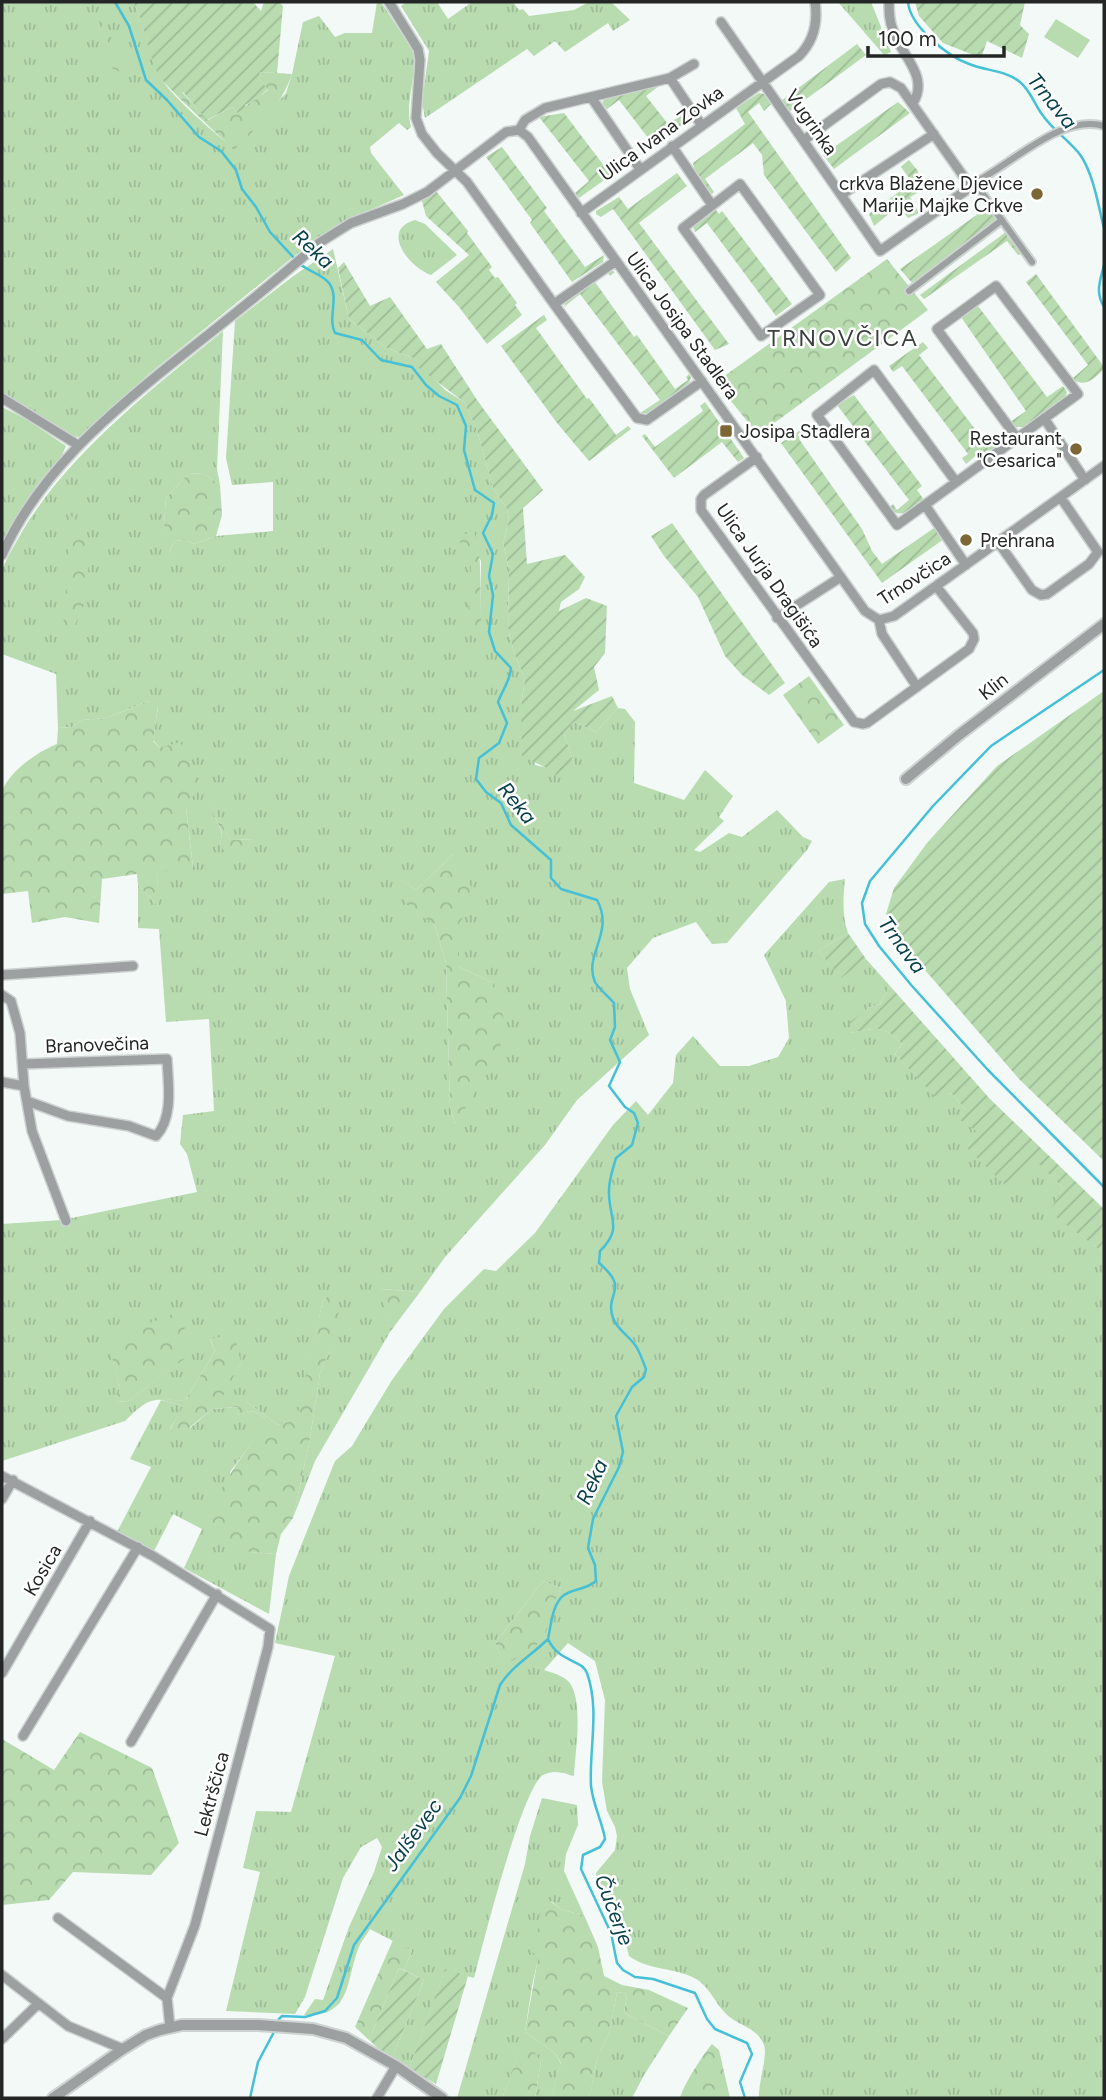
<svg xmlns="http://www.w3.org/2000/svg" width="1106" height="2100" font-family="Figtree,sans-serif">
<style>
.grass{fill:url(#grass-tufts);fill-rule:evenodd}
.forest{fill:url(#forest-crowns)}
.garden{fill:url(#garden-furrows)}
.pitch{fill:#b8dbb0}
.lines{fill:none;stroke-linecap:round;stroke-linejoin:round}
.stream{stroke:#45c0d6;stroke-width:2.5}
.pedestrian-casing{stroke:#cdd3d1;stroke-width:10}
.minor-casing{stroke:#cdd3d1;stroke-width:12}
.tertiary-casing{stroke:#cdd3d1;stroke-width:14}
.pedestrian{stroke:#9ca0a0;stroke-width:6}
.minor{stroke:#9ca0a0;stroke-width:9}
.tertiary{stroke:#9ca0a0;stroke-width:10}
.poi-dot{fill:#7c6635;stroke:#fff;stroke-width:2.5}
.labels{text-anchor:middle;stroke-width:5;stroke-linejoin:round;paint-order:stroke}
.street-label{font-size:19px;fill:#232625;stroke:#fff}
.poi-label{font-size:19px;fill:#232625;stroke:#fff;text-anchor:end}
.water-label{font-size:21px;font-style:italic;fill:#08414a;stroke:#fff}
.quarter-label{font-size:23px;letter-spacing:2px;fill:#3a403e;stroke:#fff}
</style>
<defs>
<pattern id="grass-tufts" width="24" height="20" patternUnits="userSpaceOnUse" patternTransform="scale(1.75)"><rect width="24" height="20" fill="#b8dbb0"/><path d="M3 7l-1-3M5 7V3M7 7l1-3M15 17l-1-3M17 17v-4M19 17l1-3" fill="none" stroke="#9ebc97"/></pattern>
<pattern id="forest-crowns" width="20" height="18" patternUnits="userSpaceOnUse" patternTransform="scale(1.75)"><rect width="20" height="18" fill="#b8dbb0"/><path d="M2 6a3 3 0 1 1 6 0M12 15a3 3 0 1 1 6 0" fill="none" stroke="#9ebc97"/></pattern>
<pattern id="garden-furrows" width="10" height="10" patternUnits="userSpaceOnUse" patternTransform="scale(1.75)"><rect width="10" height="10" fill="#b8dbb0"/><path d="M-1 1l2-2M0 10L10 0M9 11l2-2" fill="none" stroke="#9ebc97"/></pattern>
</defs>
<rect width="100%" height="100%" fill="#f2f9f7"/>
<path class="grass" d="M2,2H133C146,25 148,51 159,75C170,96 214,132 234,149L286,93L292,74L303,22L319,16L335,37L345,33H372L377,2H381L413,51C418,76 404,102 411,127L407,130L399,123L370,147L371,153L404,195L345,221L298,253L149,374L80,437L68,436L51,422L2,394Z
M406,2H437L448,19L472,2H513L519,10L523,9L529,16L574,10L589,2H611L630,20L613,31L608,23L565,52L555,41L534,56L527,49L425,118L422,102L429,51L401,6Z
M838,2H871L891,52L884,55Z
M415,220L425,224L457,255L431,275C410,268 379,230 415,220Z
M333,249L349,319L387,348L415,359L445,390L464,402L477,430L493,488L507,509L509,520L503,543L509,569L508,628L514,653L525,679L521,706L535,765L552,769L575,767L564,733L574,722L596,732L618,708L625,709L635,722L634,783L684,800L705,770L733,796L719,817L724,821L694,850L700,852L729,833L742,837L777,810L803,837L812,841L807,850L727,943L712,944L696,922L653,938L627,968L630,989L649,1035L577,1100L545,1145L445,1257L420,1292L381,1289L390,1332L315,1461L293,1518L309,1444L320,1373L330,1351V1296L323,1300L298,1418L278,1425L246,1401H219L241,1363L210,1339L215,1351L185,1401C152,1398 149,1397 125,1421L2,1461V1224L62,1220L197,1192L187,1154L180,1144L183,1115L214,1111L209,1019L166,1022L159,929L138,928V885L158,906L157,871L193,867L186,807L160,748L153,740L158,707L148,701L107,718L82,720L72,727L58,728L56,674L2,654C2,635 0,583 3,568C8,555 16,543 23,530C72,450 151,390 223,331L217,469L220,485L203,473L188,474L166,498L164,524L169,553L174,541L186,540L194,544L216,536L273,531V482L232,485L226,458L235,321L292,277ZM473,528L477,554L481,561V637L471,584ZM206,794L230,840L254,839L243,846L238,863L220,845L222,834ZM453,854L459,923V967L494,983L455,1124L450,1107L446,963L434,923L400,879L416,890ZM108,1339L190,1354L128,1401L117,1402L120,1387Z
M2,407L26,419L66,446L60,460L29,498L2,542Z
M845,879C843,897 842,916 848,933L818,951L841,977L866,959L890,986L880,1004L868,1008L850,1033C876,1029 882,1023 902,1044L895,1054L939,1100L951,1093L966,1110L980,1133L967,1146L1036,1160L1063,1188L1050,1212L1104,1253V2098H759C758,2084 768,2056 764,2045C758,2029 743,2027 731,2018C714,2006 711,1984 690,1976C671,1968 646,1969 629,1956L619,1917L597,1879L596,1873L615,1850L617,1836L615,1827L607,1811L602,1782L605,1700L595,1661L568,1643L544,1670C553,1673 562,1675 569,1682C584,1700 575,1753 574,1776C564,1773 554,1769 543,1775C522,1788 482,1947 474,1978L445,1970L409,2069L391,2060L424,1980L404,1970L412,1951L370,1929C367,1935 361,1941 359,1947C345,1981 353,2017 304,2015L315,1999L323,2000L349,1927L374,1872L382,1847L377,1838L361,1847L343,1878L305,1997L295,2014L226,2011L260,1872L243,1868L256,1811L291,1812L335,1656L275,1643L289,1576L335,1461L352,1446L392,1380L444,1309L484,1269L496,1271L535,1233L613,1125L636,1101L648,1115L673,1083L676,1055L693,1036L720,1066H749L778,1057L789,1038L786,1001L764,955L829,882ZM543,1581L561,1588L505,1664L495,1643Z
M161,1400L184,1406L170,1429L190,1428L212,1409L239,1407L237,1415L254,1411L265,1418V1425L230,1472L250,1552L276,1554L269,1614L184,1568L202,1529L173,1514L154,1551L117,1532L151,1467L130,1459Z
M542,1798L577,1805L578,1825L566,1854L564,1871L584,1915L562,1910L551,1901L532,1986L525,2032L555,2053L561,2064L551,2098H535L541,2061L522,2046L502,2098H457L525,1864L530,1836Z
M617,1992L627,1994L624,2013L669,2036L644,2075L632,2098H587L591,2090L597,2059L610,2030Z"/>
<path class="forest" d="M97,12L116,46L128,75L109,67Z
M260,72L292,74C281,107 258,126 234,150L178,97L182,92L208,120L232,107L237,113C246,103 258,99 268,90L259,79Z
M887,259L928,310L758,435L716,382Z
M203,473L220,485L222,515L216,536L194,544L186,540L174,541L168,555L164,524L166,498L188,474Z
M71,516L84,527L90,592L73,629L63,630Z
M474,528C475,540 480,554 480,566C481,590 481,613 481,638L477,639L467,633L471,567L459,539Z
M809,676L844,725L818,744L783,695Z
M148,701L158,706L153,741L160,748L180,742L230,840L254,839L255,844L243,846L239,863L231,860L220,845L222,833L201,784L186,807L193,868L157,872L159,907L138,885L137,874L102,879L99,923L65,917L32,923L28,891L2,894C2,877 0,799 3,789C11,770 39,751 57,744L58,728L72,727L82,720L107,718Z
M453,854L478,899L459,923V967L494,983L507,1031L490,1069L455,1124L450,1107L446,963L434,923L410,912L399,878L416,890Z
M380,1289L420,1292L390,1332Z
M330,1295L339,1311L330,1351L320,1373L309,1444L293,1518L281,1534L276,1554L250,1552L202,1529C217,1490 240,1459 264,1425L265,1418L254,1411L237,1415L238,1407L212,1409L189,1428L170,1430L183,1406L155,1398L185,1401L215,1351L210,1338L235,1336L241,1363L220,1401H246L278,1425L297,1418L323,1300Z
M184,1310L190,1323L181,1332L191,1354L128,1401L116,1402L120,1387L107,1339Z
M543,1581L561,1588C550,1604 552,1626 542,1639C533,1651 517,1657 505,1665L495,1643Z
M80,1732L152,1768L179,1843L151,1875L73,1872L49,1900L2,1905V1739L54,1770Z
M550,1901L562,1910L584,1915L598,1947L604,1976L622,1985L649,1990L688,2008L669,2036L624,2013L627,1994L617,1992L610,2030L597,2059L591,2091L587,2098H551L561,2063L555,2053L525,2032L538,1958L532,1951L543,1908Z
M393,1940L412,1951L404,1970L399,1968L369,2040L355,2027Z
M712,2044L719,2050L730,2098H680C684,2084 702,2056 712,2044Z
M522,2045L536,2054L541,2061L535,2098H502Z"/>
<path class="garden" d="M133,2H253L261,11L264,2H279L283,6L277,73L260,72L259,79L268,89L257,99L245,105V108L237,113L232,107L207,120L183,92L178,97C173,91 167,86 162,80C148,61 147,26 133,2Z
M915,2H1025L1020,25L1029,34L1022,58L987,41L981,58L943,43L919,16Z
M857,44L866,55L790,111L781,101Z
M659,86L646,96L668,124L682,115L690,119L643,153L638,149L649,139L619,100L607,109L602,103L605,98Z
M759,93L764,94L771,104L764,111L759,103L748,112L851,258L836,272L764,175L762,155L753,143L705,179L714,192L712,194L696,176L693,163L745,124L736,108Z
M898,102L910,113L834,169L823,155Z
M564,113L611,175L579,198L575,193L589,181L539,117Z
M502,147L547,208L544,211L585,267L604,255L603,262L572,282L530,223L532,220L486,157Z
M909,160L918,171L917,193L910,197L919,213L908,218L899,205L874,226L869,214L912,182L901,167Z
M677,173L687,186L639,223L729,344L715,350L613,209L601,217L596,214V211L619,197L628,209Z
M436,191L468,231L467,233L492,267L489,270L495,278L498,277L517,303L515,305L522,315L487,344L459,307L436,282L469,255L426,216L422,201Z
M988,207L997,221L912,283L900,269Z
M715,209L719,214L722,211L792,304L776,316L707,223L695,232L693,227Z
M1006,232L1022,254L1018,255L1007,241L924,299L920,295Z
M344,262L370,306L390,297L427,349L441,344L477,400L543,490L523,508L527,564L565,555L585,577L579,589L561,602L559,611L586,598L607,606L605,653L594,667L599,690L573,711L612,696L618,708L596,732L574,722L564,733L575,767L570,776L559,778C549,766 535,764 522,756L521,706L525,679L514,653L508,628L509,569L503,543L509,520L507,509L493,488L477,430L464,402L419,368L415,359L387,348L349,319L338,268Z
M610,270L615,272L610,276L608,273L595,282L634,337L637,335L675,389L688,380L686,377L689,374L691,378L688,385L649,413H640L660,400L580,294L564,307L566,300Z
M1036,274L1104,367V369C1093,379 1086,388 1072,379L1088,365L1026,282Z
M978,306L1047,397L1063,386L1067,392L1064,400L1024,427H1016L1010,422L1026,411L961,317Z
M544,315L547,320L536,328L587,399L589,398L616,435L628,426L631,429L589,461L557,423L501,346Z
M923,342L928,348L919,355L987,445L999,436L1006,435C1002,446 993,452 984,457L980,452L966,464L962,458L968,454L902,366L893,372L889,366Z
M854,395L922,486L917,490L924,500C911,510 903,520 888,508L893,504L897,510L909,500L837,405Z
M705,402L744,458L738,462L722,442L674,478L642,436L645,434L655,447L703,411L700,406Z
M802,429L810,431L799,439L862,529L872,551L882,564L934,528L944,539L882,583L781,443Z
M672,523L785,683L769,695L742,675L725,656L698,597L664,556L651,536Z
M1104,691V1161L1019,1079L900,941L886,914L894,888L927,843L997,766Z
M848,933L866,959L841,978L818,951Z
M890,986L990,1099L1104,1209V1253L1049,1212L1063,1188L1036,1161L1009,1189L966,1147L979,1133L959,1119L966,1110L951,1093L939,1101L895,1054L902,1044C882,1023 876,1029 850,1033V1022L868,1008L880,1004Z
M399,1968L424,1980L391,2060L369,2040Z
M445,1969L468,1976L436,2084L409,2069Z"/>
<path class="pitch" d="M1056,19L1090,40L1078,58L1044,37Z"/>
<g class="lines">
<path class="stream" d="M115,2L129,26L146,80L167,100L199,137L221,151L236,170L242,189L256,207L270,232L295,259
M908,2C910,26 947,56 969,64C986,71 1005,70 1020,82C1031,91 1035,106 1044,117C1055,132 1071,142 1081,156C1094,176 1098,205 1104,228
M300,264C308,271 322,274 329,283C340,298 327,317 335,333L362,340L381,360L412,367L426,385L439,396L457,405L466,426L464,450L475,490L494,503L492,515L483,533L493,554L489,576L493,595L489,632L495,651L511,668C510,681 503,689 498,702L507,723L499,743L479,758L476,779L486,792L501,803L511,825L551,860V878L561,889L597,900C615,933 583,955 595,982C599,989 609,997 614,1003L615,1027L610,1040L620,1062L609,1086L625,1107L634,1113L638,1123L632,1145L616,1158C613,1168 609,1180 609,1190C608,1219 624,1227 600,1251L599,1263C631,1290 604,1293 613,1318C617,1330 631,1337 637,1348C641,1355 643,1362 646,1369L644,1377L632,1387L616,1416L623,1452L619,1467L593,1519L588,1548L595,1565L596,1581C586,1590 574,1588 564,1595C552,1604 551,1626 548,1639
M1104,265C1100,281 1095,292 1104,307
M1104,670L991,746L933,806L870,881L862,903L865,924L879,946L912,986L988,1070L1104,1187
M548,1639C559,1663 582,1659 587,1673C600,1710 589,1748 591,1786C593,1805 602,1821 605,1839L600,1847L583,1855L581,1869L611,1933L617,1963L623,1970L635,1977L653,1979L695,1993L707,2019L715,2029L747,2043L752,2054L740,2082L745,2098
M279,2019L282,2016L305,2017L325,2011L337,1998L354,1945L460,1798L471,1776L500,1685C512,1666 532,1655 548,1639
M250,2098L258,2062L274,2032"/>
<defs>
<path id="pedestrian" d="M975,183L1032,262
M968,186C1007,169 1059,113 1104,126
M909,291L1002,220"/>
<path id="minor" d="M389,2L418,49L420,60L416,118L422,134L437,153L467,182L554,304L616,261
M889,2C889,12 889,21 893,30C900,54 930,76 913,103
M721,22L880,251L968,189L966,180L901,88L890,82L881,84L804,140
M670,78L702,126
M591,97L640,169
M519,130L528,137L865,611L879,620
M519,130L525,120L545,108L670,78L694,64
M672,146L712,205
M740,184L820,295L761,336L683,228Z
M841,195L934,134
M581,213L799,56C814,41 818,23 815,2
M554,304L637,418L647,420L651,417L702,381
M2,398L78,445
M1044,418L1085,480
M757,457L704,495L701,499V510L854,722L863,724L867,723L969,649L974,639L973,633L936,586
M956,482L874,370L817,415L897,525L1078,394L996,286L937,329L1017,438
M925,505L966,565
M998,542L1032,590L1041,595L1047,594L1089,564L1098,552L1061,498
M2,555C37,476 104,418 170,365C220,325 271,286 319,243L351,223L403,204L427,192L506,132L519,130
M777,618L841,577
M879,620L894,616L1104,466
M879,620L882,634L917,687
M2,975L133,966
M2,995L11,1001L20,1033L24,1086L32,1131L66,1221
M23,1064L167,1059C168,1083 174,1117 156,1136L129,1126L68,1116L27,1101
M2,1082L24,1086
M2,1476L153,1556L270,1629L268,1647L195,1925L167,1998L170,2027
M2,1499L13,1480
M2,1673L90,1521
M23,1736L138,1547
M131,1742L217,1594
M58,1918L167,1998
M2,1975L68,2026L123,2049
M2,2039L38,2004
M377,2098L396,2066"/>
<path id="tertiary" d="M906,779L959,735L1104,624
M53,2098L123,2049L146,2035L160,2030L182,2025H258L313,2029L346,2038L396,2066L442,2098"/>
</defs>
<use href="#pedestrian" class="pedestrian-casing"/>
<use href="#minor" class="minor-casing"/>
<use href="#tertiary" class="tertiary-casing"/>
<use href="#pedestrian" class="pedestrian"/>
<use href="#minor" class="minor"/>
<use href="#tertiary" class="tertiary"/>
</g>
<g class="poi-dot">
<circle cx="1037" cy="194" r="7"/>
<rect x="719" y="424" width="14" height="14" rx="3.5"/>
<circle cx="1076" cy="449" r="7"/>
<circle cx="966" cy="540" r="7"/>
</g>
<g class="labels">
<g class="street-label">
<text transform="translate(812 122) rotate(55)" y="7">Vugrinka</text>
<text transform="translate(661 133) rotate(-36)" y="7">Ulica Ivana Zovka</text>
<text transform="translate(683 325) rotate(54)" y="7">Ulica Josipa Stadlera</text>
<text transform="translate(770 575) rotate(55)" y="7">Ulica Jurja Dragišića</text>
<text transform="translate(914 578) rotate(-33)" y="7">Trnovčica</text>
<text transform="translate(993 686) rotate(-38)" y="7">Klin</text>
<text transform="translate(97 1044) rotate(-2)" y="7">Branovečina</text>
<text transform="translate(42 1570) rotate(-60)" y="7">Kosica</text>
<text transform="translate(211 1794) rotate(-75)" y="7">Lektrščica</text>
</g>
<g class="poi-label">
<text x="1023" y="190">crkva Blažene Djevice<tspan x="1023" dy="22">Marije Majke Crkve</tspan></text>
<text x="740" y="438" text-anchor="start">Josipa Stadlera</text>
<text x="1062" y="445">Restaurant<tspan x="1062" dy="22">"Cesarica"</tspan></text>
<text x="980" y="547" text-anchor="start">Prehrana</text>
</g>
<g class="water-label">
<text transform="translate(1052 101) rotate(51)" y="7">Trnava</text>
<text transform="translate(313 249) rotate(42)" y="7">Reka</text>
<text transform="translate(517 803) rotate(51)" y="7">Reka</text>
<text transform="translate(902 945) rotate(54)" y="7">Trnava</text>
<text transform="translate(592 1482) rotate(-66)" y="7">Reka</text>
<text transform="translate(413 1835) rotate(-54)" y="7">Jalševec</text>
<text transform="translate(614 1910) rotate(69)" y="7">Čučerje</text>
</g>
<g class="quarter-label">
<text x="843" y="346">TRNOVČICA</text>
</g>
</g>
<rect width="1106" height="2100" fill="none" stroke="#232625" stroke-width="7"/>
<path d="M868 46v10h136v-10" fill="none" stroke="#232625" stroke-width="3.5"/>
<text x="878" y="46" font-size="21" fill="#232625" stroke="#ffffff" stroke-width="5" paint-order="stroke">100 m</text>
</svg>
